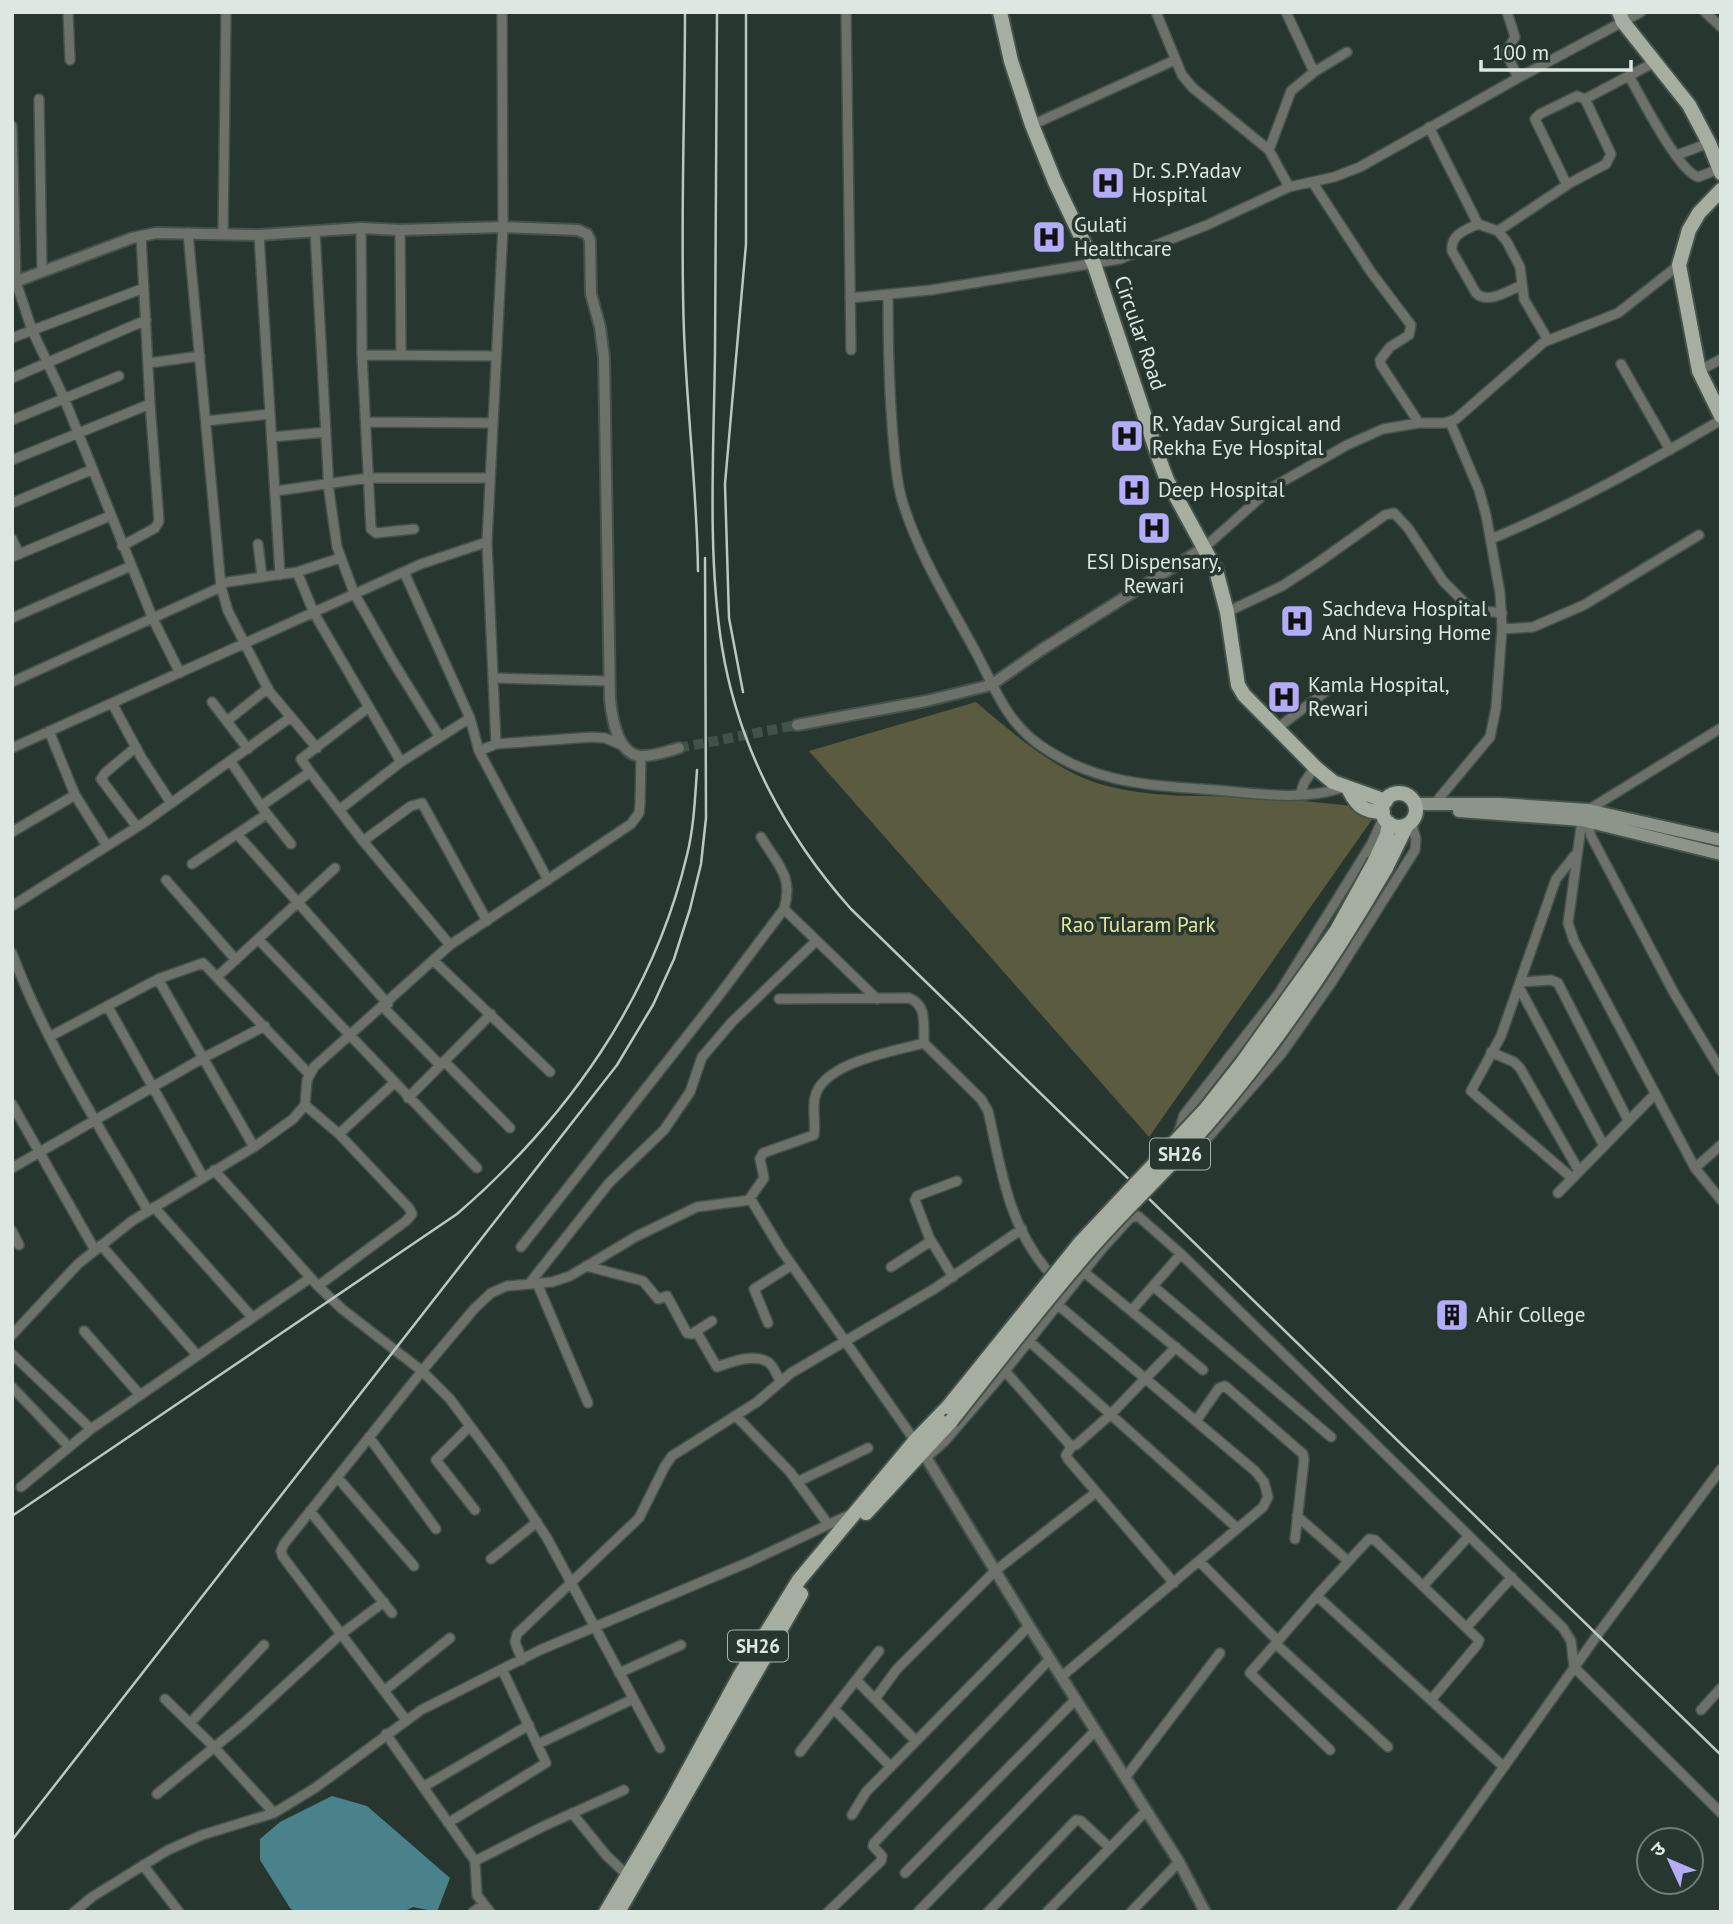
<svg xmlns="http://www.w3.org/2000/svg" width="1733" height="1924" font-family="'PT Sans','Noto Sans Devanagari',sans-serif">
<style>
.green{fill:#5a5b3f}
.water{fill:#4a828c}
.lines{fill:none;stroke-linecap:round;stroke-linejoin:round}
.tertiary-tunnel{stroke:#425149;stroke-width:10;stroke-dasharray:10 5;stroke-linecap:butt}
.minor-casing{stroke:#44524b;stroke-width:12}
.tertiary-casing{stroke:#44524b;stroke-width:14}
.secondary-casing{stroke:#44524b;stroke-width:16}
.primary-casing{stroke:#44524b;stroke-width:18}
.minor{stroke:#6c716a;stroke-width:9}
.tertiary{stroke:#6c716a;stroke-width:10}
.secondary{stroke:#8d9489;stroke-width:12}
.primary{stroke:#a6aea1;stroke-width:14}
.rail{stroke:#bcc7c1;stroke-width:2.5}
.primary-bridge-casing{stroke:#44524b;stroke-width:18;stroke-linecap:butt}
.primary-bridge{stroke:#a6aea1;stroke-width:14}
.labels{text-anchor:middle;stroke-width:7;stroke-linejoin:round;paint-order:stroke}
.shield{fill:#27362e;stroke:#a7b3ac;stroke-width:2}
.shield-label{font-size:19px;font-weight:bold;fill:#dee8e2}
.poi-label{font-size:21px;fill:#dee8e2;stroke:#27362e;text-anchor:start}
.street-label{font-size:21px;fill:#dee8e2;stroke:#27362e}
.park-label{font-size:21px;fill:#e6e79f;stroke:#27362e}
</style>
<rect width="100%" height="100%" fill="#27362e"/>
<path class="green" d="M976,702C1013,733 1052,769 1100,784C1150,799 1203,795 1254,797C1295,799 1336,805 1377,808L1371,821L1149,1137L809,751Z"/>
<path class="water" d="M332,1796L367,1806L450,1878L437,1912L413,1907L403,1912H295L290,1908L260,1860V1839L280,1822Z"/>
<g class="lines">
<path class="tertiary-tunnel" d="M679,748L797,725"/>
<defs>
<path id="minor" d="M68,12L70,60
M846,12L851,350
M1156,12L1182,75L1193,88L1269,150L1289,187
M1286,12L1314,72
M1507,12L1515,37L1506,52L1518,78
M1705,12L1721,27
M1629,76C1641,97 1678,171 1698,177L1719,169
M39,99L42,272
M1032,125L1175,60
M12,126L16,282L32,330L64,398L153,619L180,673
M1429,127L1478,224L1498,231L1507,242L1520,267L1524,299L1548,340
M1269,150L1291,91L1314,72L1347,52
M1677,155L1709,143
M1313,183L1371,272L1411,325L1409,335L1390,347L1380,360L1381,365L1419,423
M1567,185L1535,119L1540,114L1577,96L1585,99
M1478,224C1465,230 1450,235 1452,251L1476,293C1488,305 1509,290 1522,285
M361,228L362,355L371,529L376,533L414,529
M400,230L401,355
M315,231L329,491L337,547L354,593L392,660L439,736
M1498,231L1570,183L1606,164L1611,154L1585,99L1655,62
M188,233L221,587L228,611L269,691L317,748
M223,234L226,12
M259,235L280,575
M888,294C888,342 889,389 893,437C895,458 896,480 902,500C918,553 947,599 973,647C992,681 1004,719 1037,743C1088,781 1142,785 1202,789C1249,792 1299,803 1344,787
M850,298L931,290L1120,259L1207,225L1289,187L1334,177L1360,167L1518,78L1641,12
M12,338L144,288
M362,355L495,356
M149,363L200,356
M1621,364L1670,450
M1699,371L1721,359
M12,378L146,320
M12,420L119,376
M206,421L270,414
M366,422L492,423
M272,437L326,432
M12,460L150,404
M276,491L368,478H489
M12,503L91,470
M12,539L19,554
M1491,539C1571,506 1646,464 1721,420
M487,542L496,744
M258,544L262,577
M122,546L155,528L159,521L150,404L141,236
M1205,547L1271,488L1347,445L1383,429L1419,423H1445L1456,419L1544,342L1618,313L1679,265
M12,557L110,516
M297,572L314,613L401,762
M404,572L470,718L479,751L548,880
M221,583L297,572L340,558
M1227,612L1282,586L1316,564L1385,515L1394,513L1408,528L1443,581L1466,604L1476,610L1502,613
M12,618L131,566
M1502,629L1533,627L1584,605L1699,535
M493,678L609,681
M12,682L221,587
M212,702L248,749
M112,703L141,757L171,803
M227,721L268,688
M1721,728L1588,810L1582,820L1568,923L1574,941L1695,1168L1721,1200
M1276,729L1333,686
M49,731L75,795L107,846
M136,747L105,773L101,779L137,827
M12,748L421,564L487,542L503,227L502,12
M479,751L496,744L592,737L605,738L624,746
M231,762L261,806
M310,772L363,841L450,945
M1300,795L1304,783L1315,767
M1436,802L1490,737L1496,708L1502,629L1500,593L1486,515L1479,490L1450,422
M339,810L401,762L470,718
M267,814L291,844
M1384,817L1372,843L1279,993L1184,1115L1179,1131L1184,1142L1193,1147L1205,1141L1282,1053L1331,983L1415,850L1416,839L1411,822
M1593,817L1589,828L1591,836L1674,993L1721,1071
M12,832L75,795
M237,834L388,1004
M363,841L411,806L422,803L487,921
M192,864L267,814L261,806L310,772L301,759L369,707
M166,880L236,960
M12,906L145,822L291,717
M784,909L877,999
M258,939L477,1168
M12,953C45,1042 101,1129 148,1211
M434,961L550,1072
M218,976L335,868
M158,979L254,1147
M1521,982L1551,980L1558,983L1628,1120
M1519,987L1604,1146
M779,999L909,998C928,1005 923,1026 924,1043L981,1099L988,1111C1001,1167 1007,1222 1046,1269
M108,1007L203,1177
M383,1007L440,1065
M51,1036L158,979L203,963L309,1074
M1491,1052L1514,1062L1520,1068L1579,1171
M444,1061L510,1128
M408,1098L491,1014
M12,1104L95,1250
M305,1105L339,1134L409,1208L412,1214L406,1221L318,1286
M339,1134L394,1083
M12,1168L203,1058L265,1026
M1695,1168L1721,1145
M214,1170L318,1286L342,1309L422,1371L450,1399L501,1468L547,1538L660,1748
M1572,1178L1471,1091L1501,1036L1556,879L1575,855
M1558,1193L1655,1094
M154,1207L252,1317
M12,1231L19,1245
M101,1245L197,1355
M521,1247L717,998L784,909C794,876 777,864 761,837
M586,1266L643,1281L658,1299L667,1296L687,1333L692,1334L712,1321
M891,1267L931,1241
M1084,1272L1203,1370
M953,1277L929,1237L915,1200L917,1196L957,1181
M537,1283L588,1403
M529,1284L609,1183L664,1130L690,1092L702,1057L732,1022L816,941
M1153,1286L1331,1437
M1058,1305L1255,1471L1264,1482L1268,1497L1263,1507L1061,1677
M1132,1310L1181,1254
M768,1323L754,1289L792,1265
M84,1331L140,1395
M696,1331L717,1367C731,1362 754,1353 768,1362C774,1366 777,1376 781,1382
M12,1335L78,1264L132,1221L254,1147L293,1119L305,1105L307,1080L314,1067L450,945L631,824L639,813L640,805L641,756
M1029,1341L1237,1528
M12,1354L91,1429
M1005,1371L1069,1444L1070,1449L1066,1455L1068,1459L1174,1583
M12,1387L69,1447
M736,1416L790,1472L828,1524
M1196,1421L1219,1388L1225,1386L1303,1454L1304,1460L1295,1539
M470,1426L436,1460L475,1510
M369,1437L436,1529
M915,1441L780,1248L750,1198L764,1178L760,1159L763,1153L814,1135C816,1123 812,1109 815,1097C823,1062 895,1051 924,1043
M1070,1445H1076L1110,1415L1176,1347
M926,1458L944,1442L1005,1371L1101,1250L1130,1218L1138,1216L1181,1254L1563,1628L1571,1641L1574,1667L1721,1813
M337,1477L414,1566
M797,1482L868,1448
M21,1487L91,1429L310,1278
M310,1511L392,1613
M1297,1516L1348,1561
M491,1559L537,1522
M1199,1561L1278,1641
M1424,1585L1468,1537
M1317,1596L1503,1766
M1467,1627L1512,1577
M1276,1644L1388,1747
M522,1660L515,1642L517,1634L639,1518L665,1466L672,1456L757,1402L791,1373L934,1289L1022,1229
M619,1673L681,1645
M856,1680L879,1651
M384,1691L450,1638
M165,1699L214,1747L274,1813
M875,1699L897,1669L995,1571L1095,1493
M834,1709L891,1767
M1701,1710L1721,1688
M406,1720L283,1557L281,1551L284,1544L422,1371L474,1309L491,1293L507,1286L552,1282L570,1276L637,1236L697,1207L750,1200
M190,1723L264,1645
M386,1734L475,1861L477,1895L490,1912
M538,1744L633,1699
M1330,1750L1250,1673L1322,1590L1369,1539L1375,1540L1479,1640L1477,1645L1431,1700
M800,1752L856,1680L916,1741
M1125,1778L1220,1653
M423,1787L529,1725
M157,1794L244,1723L341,1634L384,1602
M572,1813L606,1855L628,1876
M852,1815L866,1792L1029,1626
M448,1823L546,1763L502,1669
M475,1861L544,1826L624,1790
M143,1865L179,1912
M905,1873L1076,1699
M74,1912L92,1897L168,1850L202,1835L274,1813L315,1788L421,1710L540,1650L749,1562L851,1514
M473,1912L484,1904
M828,1912L881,1861L882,1856L873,1846L874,1843L1050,1659
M918,1912L1095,1731
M988,1912L1076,1820L1081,1821L1110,1848
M1047,1912L1146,1811
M1131,1912L1179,1862
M1401,1912L1598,1634L1721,1469"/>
<path id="tertiary" d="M12,283L132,238L156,233L259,235L361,228L400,230L503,227L578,230L587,234L590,240L591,294L600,327L604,358L610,700C612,718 617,753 640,756C652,757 668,751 679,748
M797,725L926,701L991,685L1041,650L1205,547
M919,1446L1029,1626L1179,1862L1205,1912"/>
<path id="secondary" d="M1415,804H1499L1588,810L1721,840
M1459,811L1582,820L1721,854"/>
<path id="primary" d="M1000,12L1011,61L1032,125L1055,182L1094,264L1158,456L1167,480L1216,570L1227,612L1238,685L1244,695L1315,767L1333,782L1386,801
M1619,12L1623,22L1689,105L1709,143L1721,173
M1721,190L1699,213L1689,230L1679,265L1699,371L1721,416
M1349,790C1357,806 1364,812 1383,812
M1382 810a17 17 0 1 1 34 0a17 17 0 1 1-34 0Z
M1375,861L1387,835L1389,823
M1386,868L1407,825
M866,1513L951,1421
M606,1912L671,1802L739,1677L799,1580L915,1441L948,1407
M618,1912L801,1594"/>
</defs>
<use href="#minor" class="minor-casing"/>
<use href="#tertiary" class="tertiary-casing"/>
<use href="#secondary" class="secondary-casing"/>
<use href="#primary" class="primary-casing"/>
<use href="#minor" class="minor"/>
<use href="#tertiary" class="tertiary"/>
<use href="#secondary" class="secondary"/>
<use href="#primary" class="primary"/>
<path class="rail" d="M685,12C685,118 680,226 684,332C687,411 697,491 698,571
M717,12C716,125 716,238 715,351C714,446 707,554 722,647C738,746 785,835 851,909L1721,1755
M743,692L729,618L725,484L746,244V12
M12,1516L457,1214C567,1119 653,998 687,855C694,827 695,798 697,770
M12,1840L617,1065L653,1005L674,959L690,909L701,864L706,818L705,558"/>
<defs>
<path id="primary-bridge" d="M948,1407L1081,1242L1205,1110L1242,1063L1337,930L1375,861
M951,1421C997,1363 1042,1304 1091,1248C1130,1203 1176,1162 1214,1116C1280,1039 1335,956 1386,868"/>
</defs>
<use href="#primary-bridge" class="primary-bridge-casing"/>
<use href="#primary-bridge" class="primary-bridge"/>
</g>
<defs>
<symbol id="hospital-square" viewBox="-11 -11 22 22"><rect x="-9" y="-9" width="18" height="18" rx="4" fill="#b3adf9" stroke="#27362e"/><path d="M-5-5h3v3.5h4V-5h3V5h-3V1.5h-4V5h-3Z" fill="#111"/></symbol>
<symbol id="building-square" viewBox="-11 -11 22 22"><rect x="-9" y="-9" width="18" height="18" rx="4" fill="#b3adf9" stroke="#27362e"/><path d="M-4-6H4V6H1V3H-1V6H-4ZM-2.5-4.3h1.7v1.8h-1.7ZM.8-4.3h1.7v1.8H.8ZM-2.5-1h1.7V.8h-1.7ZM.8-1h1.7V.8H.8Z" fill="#111"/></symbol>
</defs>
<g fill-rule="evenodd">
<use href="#hospital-square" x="1089" y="164" width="38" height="38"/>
<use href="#hospital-square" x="1030" y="218" width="38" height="38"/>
<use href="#hospital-square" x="1108" y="417" width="38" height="38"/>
<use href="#hospital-square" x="1115" y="471" width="38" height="38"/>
<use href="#hospital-square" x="1135" y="509" width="38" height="38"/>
<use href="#hospital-square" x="1278" y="602" width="38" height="38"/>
<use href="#hospital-square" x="1265" y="678" width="38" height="38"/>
<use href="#building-square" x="1433" y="1296" width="38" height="38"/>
</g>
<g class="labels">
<g class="shield">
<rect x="1150" y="1138.5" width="60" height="31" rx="5"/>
<rect x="728" y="1630.5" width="60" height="31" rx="5"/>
</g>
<g class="shield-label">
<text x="1180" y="1161">SH26</text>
<text x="758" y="1653">SH26</text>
</g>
<g class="poi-label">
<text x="1132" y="178">Dr. S.P.Yadav<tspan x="1132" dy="24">Hospital</tspan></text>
<text x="1074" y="232">Gulati<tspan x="1074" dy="24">Healthcare</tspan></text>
<text x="1152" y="431">R. Yadav Surgical and<tspan x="1152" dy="24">Rekha Eye Hospital</tspan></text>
<text x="1158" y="497">Deep Hospital</text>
<text x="1154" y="569" text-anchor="middle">ESI Dispensary,<tspan x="1154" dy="24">Rewari</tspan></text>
<text x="1322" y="616">Sachdeva Hospital<tspan x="1322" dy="24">And Nursing Home</tspan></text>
<text x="1308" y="692">Kamla Hospital,<tspan x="1308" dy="24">Rewari</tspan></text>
<text x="1476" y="1322">Ahir College</text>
</g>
<g class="street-label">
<text transform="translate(1140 333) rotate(71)" y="7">Circular Road</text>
</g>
<g class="park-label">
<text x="1138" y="932">Rao Tularam Park</text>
</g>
</g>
<rect width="1733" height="1924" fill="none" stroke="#dee8e2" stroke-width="28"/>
<g transform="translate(1670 1861) rotate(314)"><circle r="33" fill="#27362e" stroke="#707d76" stroke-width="2"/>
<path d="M0-5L12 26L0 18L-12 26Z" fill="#b3adf9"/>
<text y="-10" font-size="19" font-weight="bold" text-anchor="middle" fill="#dee8e2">उ</text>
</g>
<path d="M1481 60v10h150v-10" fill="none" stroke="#dee8e2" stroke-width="3.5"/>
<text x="1492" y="60" font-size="21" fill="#dee8e2" stroke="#27362e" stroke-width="5" paint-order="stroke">100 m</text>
</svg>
